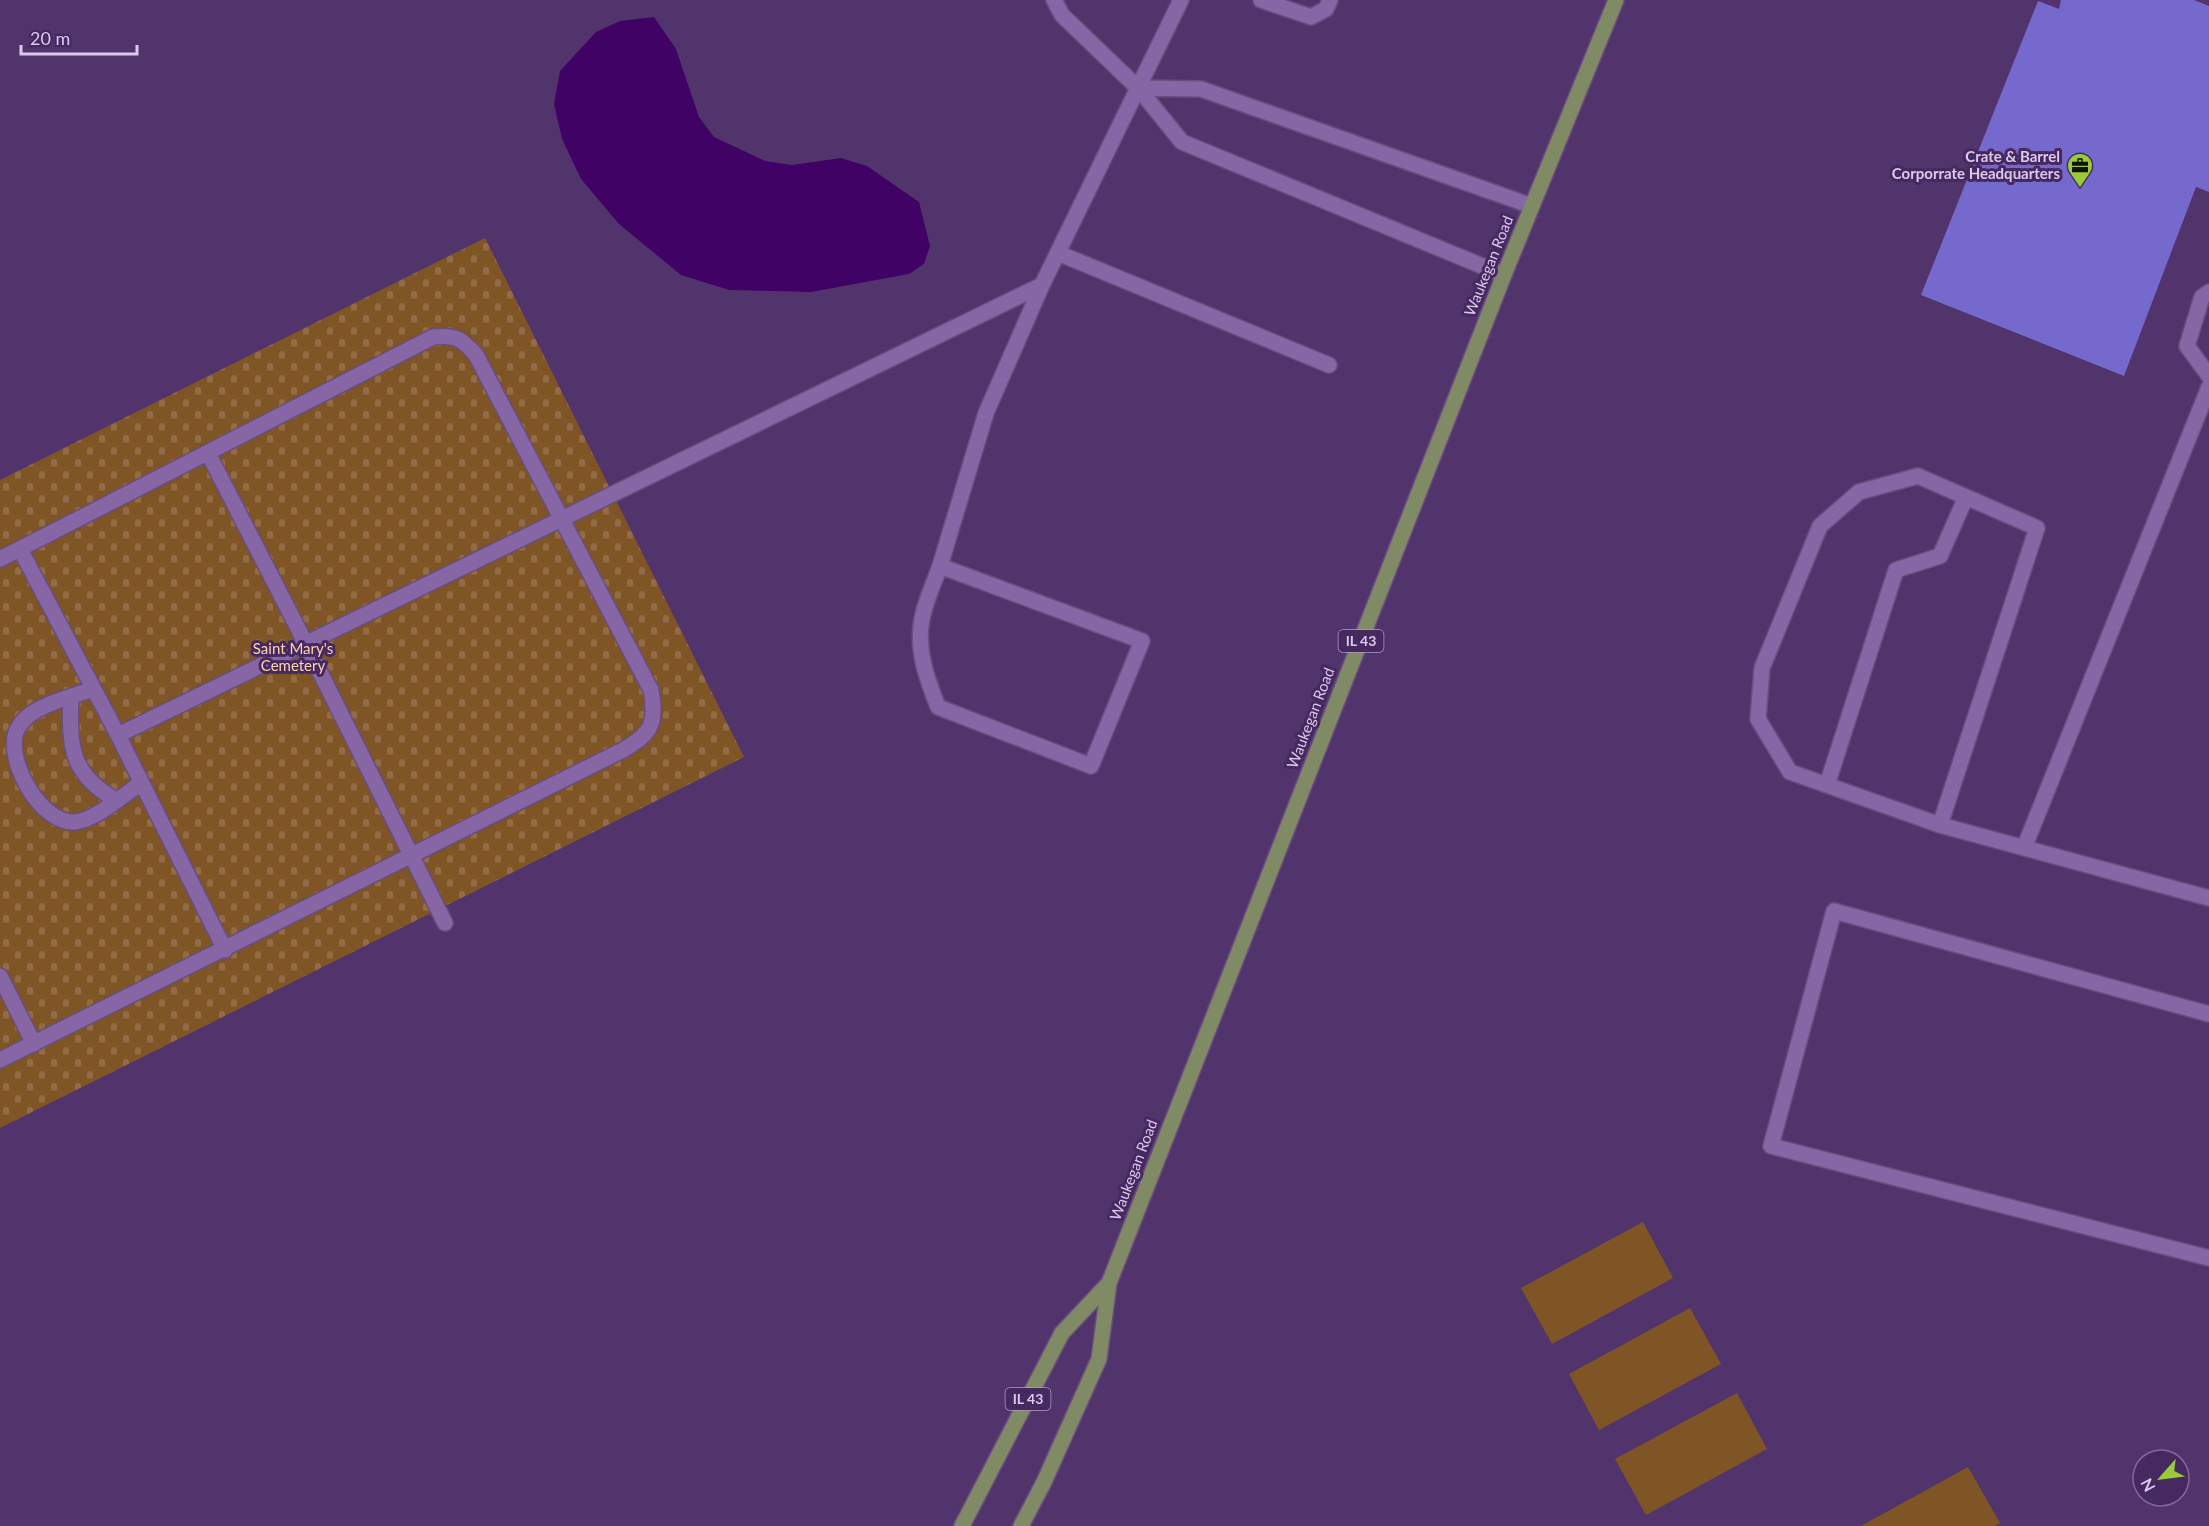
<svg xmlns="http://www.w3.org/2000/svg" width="2209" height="1526" font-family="Lato,sans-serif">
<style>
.cemetery{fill:url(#cemetery-stones)}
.pitch{fill:#7f5526}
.water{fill:#410265}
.building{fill:#7669cd}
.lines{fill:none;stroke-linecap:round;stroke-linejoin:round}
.lane-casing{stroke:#684e7e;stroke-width:18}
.primary-casing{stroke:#684e7e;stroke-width:18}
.lane{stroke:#8666a4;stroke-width:15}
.primary{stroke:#808a65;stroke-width:15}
.labels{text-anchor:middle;stroke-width:6;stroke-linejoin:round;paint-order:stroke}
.shield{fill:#472961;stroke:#ae9ac2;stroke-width:1.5}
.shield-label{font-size:14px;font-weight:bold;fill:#dacaeb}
.poi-label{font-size:15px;font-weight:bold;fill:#dacaeb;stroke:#472961;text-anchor:end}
.street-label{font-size:15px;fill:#dacaeb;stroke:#472961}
.park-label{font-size:15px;fill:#fed4aa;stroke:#472961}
</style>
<defs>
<pattern id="cemetery-stones" width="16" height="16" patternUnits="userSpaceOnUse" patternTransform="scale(1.5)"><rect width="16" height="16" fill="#7f5526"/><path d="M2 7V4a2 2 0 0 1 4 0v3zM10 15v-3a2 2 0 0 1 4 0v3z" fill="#916c46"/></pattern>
</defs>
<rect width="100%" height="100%" fill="#52346d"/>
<path class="cemetery" d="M485,238L744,757L0,1128V480Z"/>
<path class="pitch" d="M1643,1222L1673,1278L1552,1344L1521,1288Z
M1690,1308L1721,1364L1599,1430L1569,1374Z
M1737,1393L1767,1449L1646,1515L1615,1459Z
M1968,1467L2000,1523L1995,1526H1861Z"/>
<path class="water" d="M654,17L676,49L699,117L714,137L765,161L792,165L841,158L867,166L919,202L930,246L924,264L909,274L811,292L729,290L681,275L619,224L581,179L562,139L554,104L560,71L596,32L620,21Z"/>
<path class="building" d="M2061,0H2194L2209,6V192L2196,187L2124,376L1921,295L2038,1L2059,9Z"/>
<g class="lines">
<defs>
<path id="lane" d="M1261,0L1311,17L1326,9L1330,0
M1138,88L1181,0
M1058,253L1329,365
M1504,275L1182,142L1138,88L1201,89L1532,206
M2209,292L2202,297L2187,346L2209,376
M208,453L306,644L445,923
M20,549L118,735L225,950
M0,559L433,337C456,335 461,338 476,355L651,690C657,723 652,733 623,750L0,1060
M940,566L1142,641L1091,766L938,707C927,679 916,650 922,619C925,602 934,583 940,566Z
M940,566L986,413L1042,285L1138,88L1062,15L1054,0
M93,689C75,696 35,705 23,721C21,724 17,729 16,732C6,762 41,824 75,822C95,820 124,795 141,783
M71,697C69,746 70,774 116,800
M118,735L1042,285
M1827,785L1896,570L1940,556L1966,497
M1940,825L2037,528L1918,476L1859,492L1820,526L1762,668L1758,719L1790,772L1940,825L2209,898
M2024,848L2209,387
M0,976L34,1044
M2209,1014L1834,911L1771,1146L2209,1258"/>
<path id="primary" d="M962,1526L1062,1333L1109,1283
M1021,1526L1044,1482L1099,1359L1109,1283L1504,275L1616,0"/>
</defs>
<use href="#lane" class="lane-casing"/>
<use href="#primary" class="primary-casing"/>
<use href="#lane" class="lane"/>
<use href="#primary" class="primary"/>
</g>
<defs>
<symbol id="office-pin" viewBox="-11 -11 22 30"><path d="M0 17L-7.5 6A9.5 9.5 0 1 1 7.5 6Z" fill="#98cb37" stroke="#472961"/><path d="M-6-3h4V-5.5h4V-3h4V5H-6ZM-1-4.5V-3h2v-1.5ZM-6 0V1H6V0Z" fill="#111"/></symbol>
</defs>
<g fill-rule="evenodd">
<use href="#office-pin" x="2065" y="151" width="30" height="40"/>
</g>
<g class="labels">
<g class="shield">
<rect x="1338.5" y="630" width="45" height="22" rx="4.5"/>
<rect x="1005.5" y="1388" width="45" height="22" rx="4.5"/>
</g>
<g class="shield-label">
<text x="1361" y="646">IL 43</text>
<text x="1028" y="1404">IL 43</text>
</g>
<g class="poi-label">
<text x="2060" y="162">Crate &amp; Barrel<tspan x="2060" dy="17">Corporrate Headquarters</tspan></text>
</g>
<g class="street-label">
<text transform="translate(1489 266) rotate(-68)" y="5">Waukegan Road</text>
<text transform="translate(1311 718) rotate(-69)" y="5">Waukegan Road</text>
<text transform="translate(1134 1170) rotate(-69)" y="5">Waukegan Road</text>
</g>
<g class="park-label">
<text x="293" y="654">Saint Mary's<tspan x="293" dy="17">Cemetery</tspan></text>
</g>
</g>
<g transform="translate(2161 1478) rotate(242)"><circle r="28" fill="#472961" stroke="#826998" stroke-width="1.5"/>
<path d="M0-4.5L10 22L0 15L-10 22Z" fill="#98cb37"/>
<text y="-9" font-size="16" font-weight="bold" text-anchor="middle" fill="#dacaeb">N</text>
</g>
<path d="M21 45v9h116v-9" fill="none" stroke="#dacaeb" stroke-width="3"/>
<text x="30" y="45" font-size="18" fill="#dacaeb" stroke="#472961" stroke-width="4.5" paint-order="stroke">20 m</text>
</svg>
